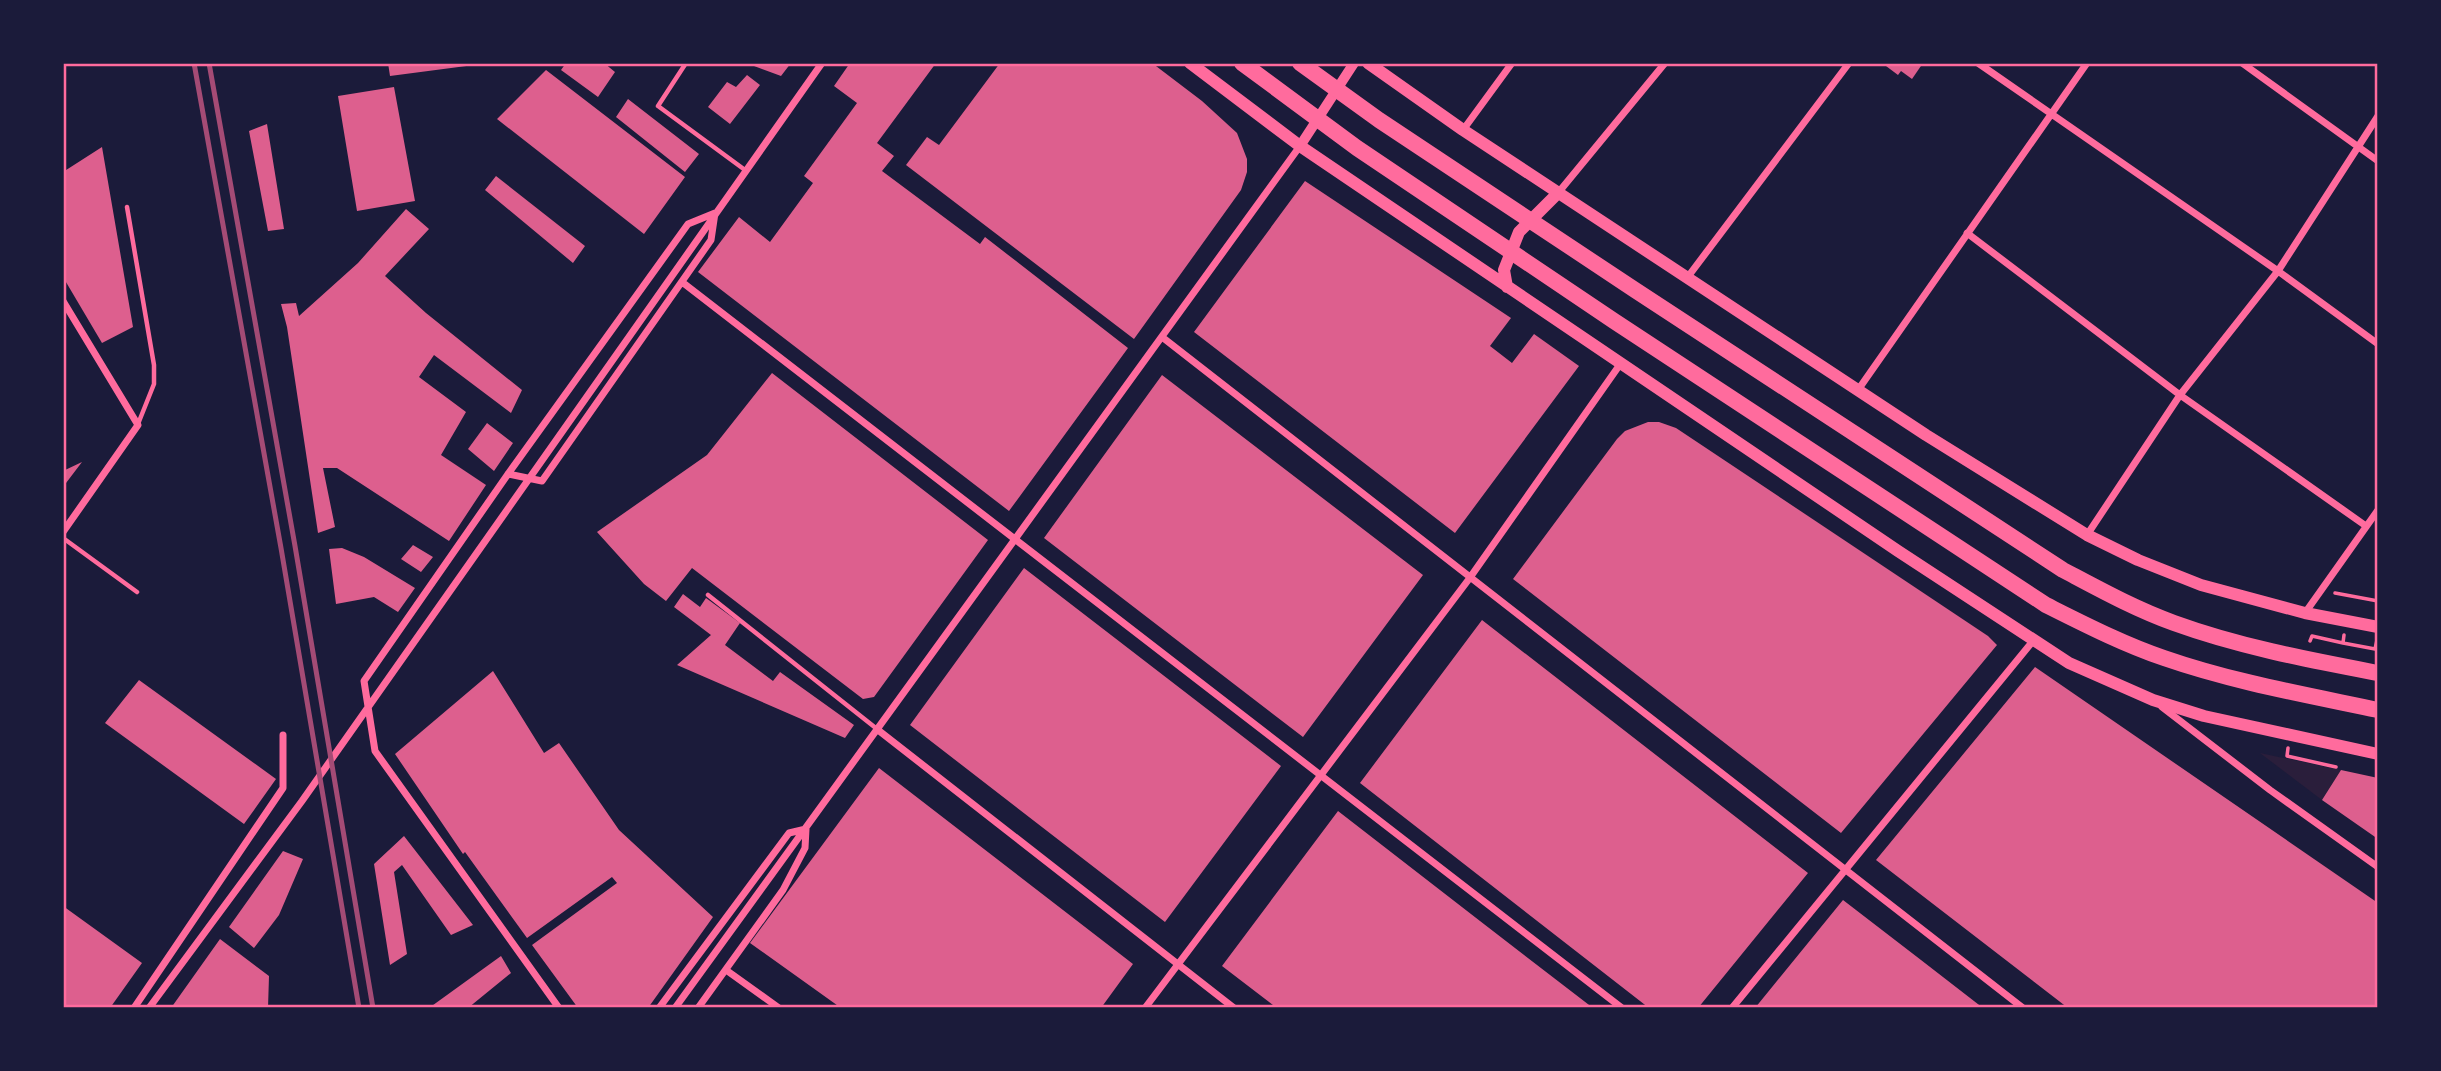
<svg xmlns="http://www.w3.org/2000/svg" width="2441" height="1071" font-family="'PT Sans',sans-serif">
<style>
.green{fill:#2a1e3b}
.building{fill:#dd5f8e}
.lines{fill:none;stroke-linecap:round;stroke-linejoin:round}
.path{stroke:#ff6b9d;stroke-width:3.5}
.service{stroke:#ff6b9d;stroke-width:4.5}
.minor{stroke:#ff6b9d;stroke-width:7}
.tertiary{stroke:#ff6b9d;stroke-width:10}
.secondary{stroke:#ff6b9d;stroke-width:12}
.motorway{stroke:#ff6b9d;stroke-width:16}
.rail{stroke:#a44b75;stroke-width:5}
.neatline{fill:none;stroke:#ff6b9d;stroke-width:2.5}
</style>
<rect width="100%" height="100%" fill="#1b1b3a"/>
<path class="green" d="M2260,753L2341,770L2322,800Z"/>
<path class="building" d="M388,63H474V65L390,76Z
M566,63H604L615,72L598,97L561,70Z
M752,63H791L781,76L754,66Z
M850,63H936L877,143L894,156L882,171L980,244L985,237L1128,348L1009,511L698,272L739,217L770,242L813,183L804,176L857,103L834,86Z
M1000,63H1152L1202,101L1237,133L1247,159V172L1241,190L1134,339L906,165L927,137L939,145Z
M1882,63H1923L1912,79L1901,71L1898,75Z
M546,70L685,177L644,234L497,119Z
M747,75L760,85L730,124L708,107L727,82L736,87Z
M394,87L415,201L357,211L338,96Z
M628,99L699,154L685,172L616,117Z
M267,124L284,229L268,231L249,131Z
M102,147L133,327L102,343L63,277V172Z
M496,176L585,246L573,263L485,190Z
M1305,181L1511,318L1490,346L1512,363L1534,334L1579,366L1455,533L1194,332Z
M406,209L429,229L385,276L426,313L522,390L511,413L434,355L419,377L466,412L441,455L486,485L449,541L337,468H323L335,527L318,533L287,327L281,304L296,303L299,316L358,263Z
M772,373L988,540L874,697L863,699L692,568L666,601L644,584L597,532L707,455Z
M1162,375L1423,575L1303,737L1044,538Z
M1648,422H1659L1676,428L1988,636L1997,645L1841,833L1513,579L1617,439L1625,431Z
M487,423L513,443L494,471L468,449Z
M82,462L63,487V471Z
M413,545L433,557L421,572L401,559Z
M342,548L364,557L415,588L398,612L374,597L336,604L329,549Z
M1024,568L1281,766L1165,922L910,725Z
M683,594L700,607L706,598L740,623L725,645L773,681L780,672L854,725L845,738L677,665L711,635L674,607Z
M1482,620L1808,873L1698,1008H1649L1360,783Z
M2035,667L2378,903V1008H2068L1876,860Z
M493,671L544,753L559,743L619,830L713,917L648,1008H578L532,945L617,883L612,877L527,938L465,852L463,854L395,754Z
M139,680L276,779L244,824L105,723Z
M879,768L1133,964L1101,1008H841L750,943Z
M2341,770L2378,778V839L2322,800Z
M1338,811L1480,921L1593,1008H1277L1222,966Z
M404,836L473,925L451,935L402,865L394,872L407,954L390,965L374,864Z
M283,851L303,859L279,915L254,948L229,927Z
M1843,900L1921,960L1983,1008H1755Z
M63,906L142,963L110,1008H63Z
M220,939L269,976L268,1008H171Z
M501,956L511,973L468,1008H429Z"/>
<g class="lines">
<path class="path" d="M2335,593L2378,601
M2310,641L2312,636L2343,643L2344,635
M2343,643L2375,649L2377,640
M2288,748L2287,756L2336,767"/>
<path class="service" d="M686,63L658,106L745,170
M127,207L154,365V384L138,424
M63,538L137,592
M708,595L877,729"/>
<path class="minor" d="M1978,63L2278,271L2378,344
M2242,63L2378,161
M1463,130L1512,63
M1558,193L1665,63
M1967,233L2180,395L2366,526
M1687,278L1849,63
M682,282L1622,1008
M63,301L138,425L63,532
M1162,337L2023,1008
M1858,390L2087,63
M508,474L542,481L711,240L715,213L688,224L508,474L364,681L375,751L559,1008
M2087,535L2180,395L2278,271L2378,116
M2305,613L2378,510
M2162,707L2270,790L2378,867
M878,730L1234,1008
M726,970L779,1008
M134,1008L283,788V735
M149,1008L302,801L822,63
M659,1008L789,833L806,829L805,848L783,890L698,1008
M675,1008L1300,146
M1145,1008L1469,579L1621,363
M1732,1008L2033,641"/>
<path class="tertiary" d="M1300,146L1354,63"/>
<path class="secondary" d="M1190,63L1300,146L1898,551L2069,663L2153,700L2204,716L2378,754
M1368,63L1463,130L1926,435L2087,535L2138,560L2201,585L2305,613L2378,627
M1507,287L1504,270L1519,232L1558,193"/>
<path class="motorway" d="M1242,63L1357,148L1614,321L2046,605C2084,624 2123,644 2164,658C2233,682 2307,695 2378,710
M1300,63L1379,120L1635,290L2063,570C2099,589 2135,609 2174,623C2240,647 2310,660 2378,673"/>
<path class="rail" d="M194,63L281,548L359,1008
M209,63L295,546L373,1008"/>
</g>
<rect width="2441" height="1071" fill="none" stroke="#1b1b3a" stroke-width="130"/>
<rect x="65" y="65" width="2311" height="941" class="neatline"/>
</svg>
